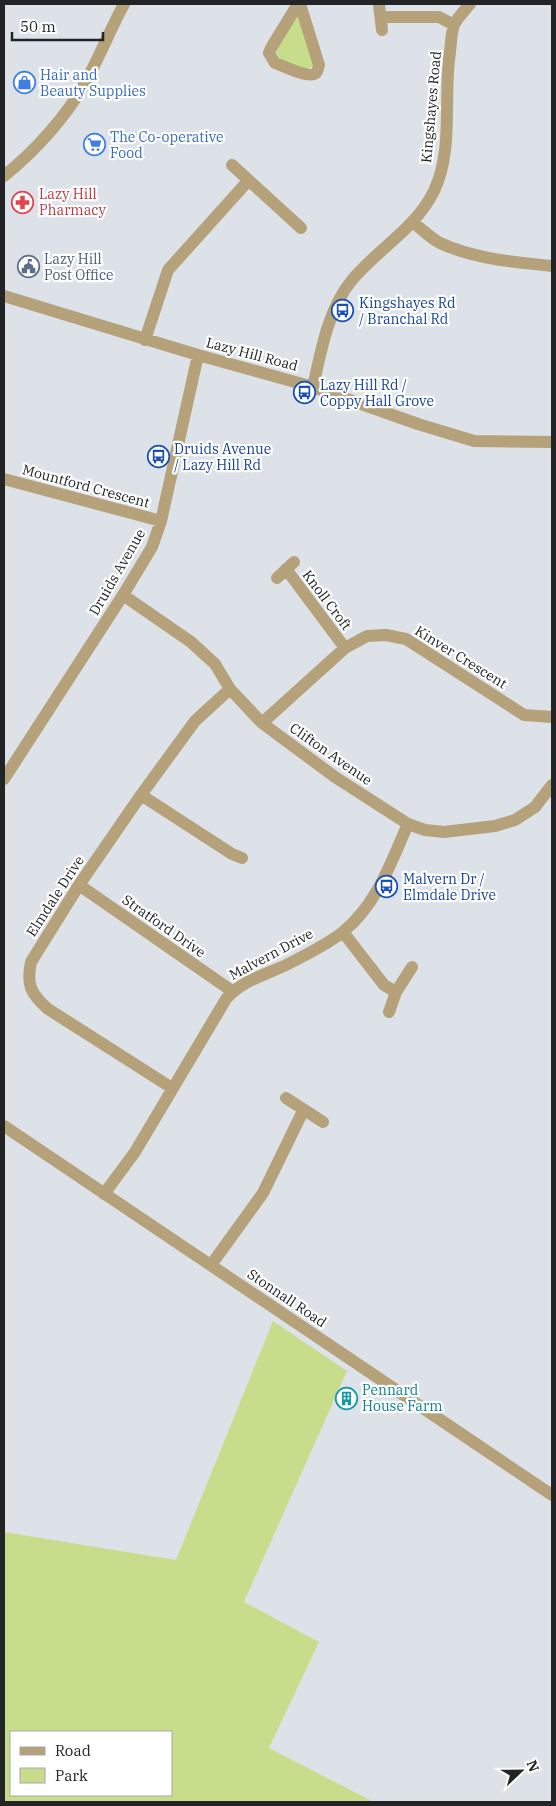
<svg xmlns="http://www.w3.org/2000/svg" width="556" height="1806" font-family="'IBM Plex Serif',serif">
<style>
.green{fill:#c8dd8c;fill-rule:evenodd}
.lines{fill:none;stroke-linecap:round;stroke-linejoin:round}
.minor{stroke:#b5a17a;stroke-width:12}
.labels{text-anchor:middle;stroke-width:4.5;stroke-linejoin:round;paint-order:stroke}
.shop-label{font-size:14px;fill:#366cbe;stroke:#fff;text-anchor:start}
.street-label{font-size:14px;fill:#222426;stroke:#fff}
.health-label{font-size:14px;fill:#be3a42;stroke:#fff;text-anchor:start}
.service-label{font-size:14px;fill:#4e5e75;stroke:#fff;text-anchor:start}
.transit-label{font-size:14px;fill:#164399;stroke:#fff;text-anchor:start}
.culture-label{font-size:14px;fill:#0d838f;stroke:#fff;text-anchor:start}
</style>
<rect width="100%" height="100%" fill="#dce2e8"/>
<path class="green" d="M295,16H300L315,64L307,70L281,60L276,51Z
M273,1321L347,1371L244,1602L319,1642L269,1748L374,1802H4V1532L176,1560ZM11,1732H171V1795H11Z"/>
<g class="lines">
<path class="minor" d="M298,4L271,48L269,53L275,63C283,66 309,79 316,73C318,71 318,68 319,65L300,4
M379,5L382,30
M381,17H439L454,25
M232,165L301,228
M4,176C34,152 66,117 85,83C99,58 110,30 124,4
M412,222C421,228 430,238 440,243C474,259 515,262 552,266
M4,296L198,355L313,387L418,424L474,441L552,442
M145,340L168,270L248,181
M313,387C321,351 328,309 352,280C378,249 416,228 434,191C454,149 443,96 450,52C451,44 451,33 454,25C457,18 465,10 470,4
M4,479L161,521
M286,569L345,648
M277,578L294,562
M123,595L191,642L215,664L230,689L262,723L335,777L408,824L425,830L444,832L495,826L515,820L535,807L552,785
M262,723L345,648L367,636L386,635L406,639L524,715L552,717
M4,779L123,595L152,547L161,521L198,355
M141,795L232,854L242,858
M79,885L232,991
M343,932L384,985L396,992
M389,1012L396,992L412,967
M172,1088L48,1009C31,994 26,985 31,962L79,885L141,795L195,721L230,689
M286,1098L323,1122
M4,1126L552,1495
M104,1194L135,1152L226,999C242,980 266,975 288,964C304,956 331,942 344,931C377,904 391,862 408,824
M211,1265L263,1193L303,1111"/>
</g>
<defs>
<symbol id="shop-ring" viewBox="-11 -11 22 22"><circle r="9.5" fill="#fff" stroke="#3f7fe0" stroke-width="1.5"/><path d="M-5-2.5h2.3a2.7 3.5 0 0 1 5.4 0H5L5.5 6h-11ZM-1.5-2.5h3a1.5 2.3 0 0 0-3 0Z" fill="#3f7fe0"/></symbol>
<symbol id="supermarket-ring" viewBox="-11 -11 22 22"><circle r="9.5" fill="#fff" stroke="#3f7fe0" stroke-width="1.5"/><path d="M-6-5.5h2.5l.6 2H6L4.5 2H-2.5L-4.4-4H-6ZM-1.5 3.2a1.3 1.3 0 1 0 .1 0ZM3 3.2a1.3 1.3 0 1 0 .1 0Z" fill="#3f7fe0"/></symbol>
<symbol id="pharmacy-ring" viewBox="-11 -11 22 22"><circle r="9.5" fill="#fff" stroke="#e0444e" stroke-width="1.5"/><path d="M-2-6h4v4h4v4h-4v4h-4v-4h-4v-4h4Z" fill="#e0444e"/></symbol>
<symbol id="civic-ring" viewBox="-11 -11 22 22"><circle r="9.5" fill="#fff" stroke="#5c6f8a" stroke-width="1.5"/><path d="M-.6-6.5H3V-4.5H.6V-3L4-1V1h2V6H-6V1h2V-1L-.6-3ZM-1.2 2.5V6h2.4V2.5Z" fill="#5c6f8a"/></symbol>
<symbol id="bus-ring" viewBox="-11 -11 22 22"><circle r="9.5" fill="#fff" stroke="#1a4fb4" stroke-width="1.5"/><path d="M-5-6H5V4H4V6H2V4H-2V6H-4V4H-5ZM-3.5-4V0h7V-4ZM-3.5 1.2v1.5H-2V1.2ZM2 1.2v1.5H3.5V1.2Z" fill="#1a4fb4"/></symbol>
<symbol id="building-ring" viewBox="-11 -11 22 22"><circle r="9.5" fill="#fff" stroke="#0f9aa8" stroke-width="1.5"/><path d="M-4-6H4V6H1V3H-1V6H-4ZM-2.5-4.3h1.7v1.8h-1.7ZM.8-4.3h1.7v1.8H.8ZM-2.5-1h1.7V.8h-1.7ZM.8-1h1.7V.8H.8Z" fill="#0f9aa8"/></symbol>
</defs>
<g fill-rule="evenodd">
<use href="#shop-ring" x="12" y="70" width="25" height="25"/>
<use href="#supermarket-ring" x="82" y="132" width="25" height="25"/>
<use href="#pharmacy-ring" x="10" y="190" width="25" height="25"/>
<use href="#civic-ring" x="16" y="254" width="25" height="25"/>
<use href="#bus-ring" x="330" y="298" width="25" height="25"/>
<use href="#bus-ring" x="292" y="380" width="25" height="25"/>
<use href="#bus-ring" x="146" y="444" width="25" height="25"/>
<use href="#bus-ring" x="374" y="874" width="25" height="25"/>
<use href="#building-ring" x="334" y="1386" width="25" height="25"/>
</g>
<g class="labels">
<g class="shop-label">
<text x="40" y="80">Hair and<tspan x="40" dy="16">Beauty Supplies</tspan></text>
<text x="110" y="142">The Co-operative<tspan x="110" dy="16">Food</tspan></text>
</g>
<g class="street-label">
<text transform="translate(431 107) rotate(-85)" y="5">Kingshayes Road</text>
<text transform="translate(252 354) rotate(15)" y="5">Lazy Hill Road</text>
<text transform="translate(86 486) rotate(15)" y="5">Mountford Crescent</text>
<text transform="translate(117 572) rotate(-60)" y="5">Druids Avenue</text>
<text transform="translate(327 600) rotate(53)" y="5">Knoll Croft</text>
<text transform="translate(461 657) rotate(32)" y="5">Kinver Crescent</text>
<text transform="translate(331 754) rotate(35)" y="5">Clifton Avenue</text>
<text transform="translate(55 896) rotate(-57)" y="5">Elmdale Drive</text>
<text transform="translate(164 926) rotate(35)" y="5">Stratford Drive</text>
<text transform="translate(271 954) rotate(-28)" y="5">Malvern Drive</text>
<text transform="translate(287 1298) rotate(34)" y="5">Stonnall Road</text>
</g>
<g class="health-label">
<text x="39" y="199">Lazy Hill<tspan x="39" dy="16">Pharmacy</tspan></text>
</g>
<g class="service-label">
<text x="44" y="264">Lazy Hill<tspan x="44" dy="16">Post Office</tspan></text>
</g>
<g class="transit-label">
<text x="359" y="308">Kingshayes Rd<tspan x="359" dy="16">/ Branchal Rd</tspan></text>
<text x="320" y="390">Lazy Hill Rd /<tspan x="320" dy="16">Coppy Hall Grove</tspan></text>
<text x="174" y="454">Druids Avenue<tspan x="174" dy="16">/ Lazy Hill Rd</tspan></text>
<text x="403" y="884">Malvern Dr /<tspan x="403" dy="16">Elmdale Drive</tspan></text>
</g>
<g class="culture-label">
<text x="362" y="1395">Pennard<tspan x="362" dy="16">House Farm</tspan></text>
</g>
</g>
<rect width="556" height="1806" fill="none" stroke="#222426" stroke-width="10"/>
<rect x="10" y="1731" width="162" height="65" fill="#ffffff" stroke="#a7a7a8"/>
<rect x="20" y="1747" width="25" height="8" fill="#b5a17a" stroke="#a7a7a8"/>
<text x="55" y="1756" font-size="15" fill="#222426">Road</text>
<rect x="20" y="1768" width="25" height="15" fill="#c8dd8c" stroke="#a7a7a8"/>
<text x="55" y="1781" font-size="15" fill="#222426">Park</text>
<g transform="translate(521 1771) rotate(68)" stroke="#ffffff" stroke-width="4" paint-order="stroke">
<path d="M0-4L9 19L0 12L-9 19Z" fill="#222426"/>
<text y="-8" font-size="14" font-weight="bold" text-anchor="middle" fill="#222426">N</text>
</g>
<path d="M12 32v8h91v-8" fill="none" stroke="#222426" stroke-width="2.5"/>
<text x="20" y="32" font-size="15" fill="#222426" stroke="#ffffff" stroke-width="4" paint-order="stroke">50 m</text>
</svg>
